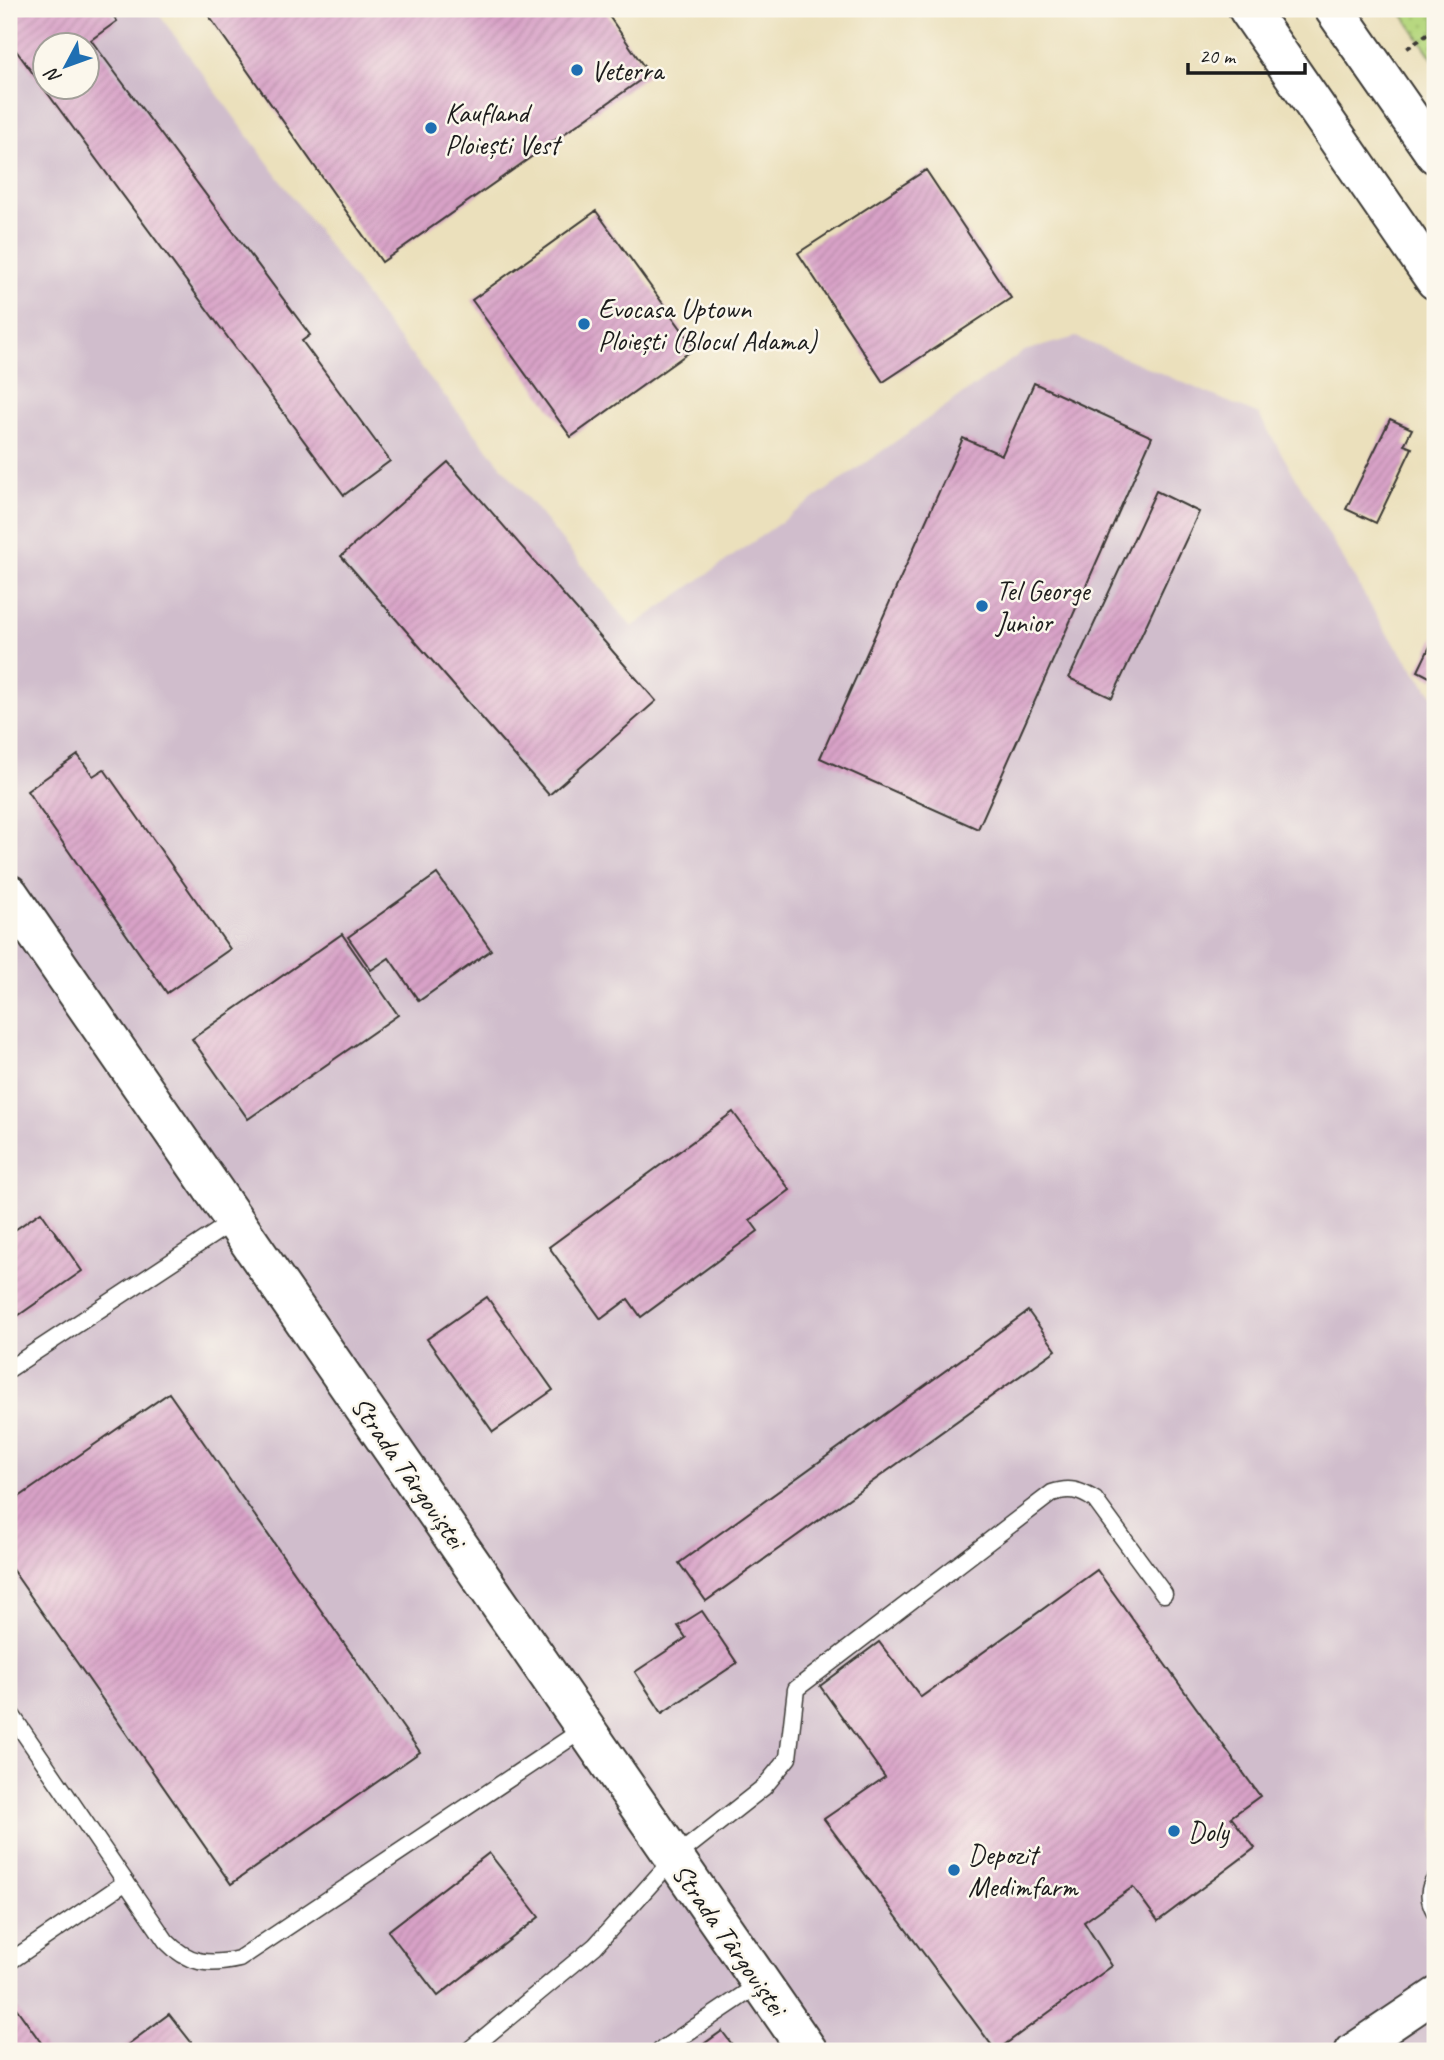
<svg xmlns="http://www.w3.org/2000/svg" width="1444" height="2060" font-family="Caveat,sans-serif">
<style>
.industrial{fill:#d0bdcc;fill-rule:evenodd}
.green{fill:url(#green-dots);stroke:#6a7a4e;stroke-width:2}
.building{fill:url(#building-hatch);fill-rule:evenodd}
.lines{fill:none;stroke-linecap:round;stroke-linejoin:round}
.service-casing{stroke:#3b3934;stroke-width:19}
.minor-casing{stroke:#3b3934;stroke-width:37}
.tertiary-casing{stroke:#3b3934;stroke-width:42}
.secondary-casing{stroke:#3b3934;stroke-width:42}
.path{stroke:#3b3934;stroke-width:4.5;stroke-dasharray:5 5;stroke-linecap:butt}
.service{stroke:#fff;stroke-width:16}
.minor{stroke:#fff;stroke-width:33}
.tertiary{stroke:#fff;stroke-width:38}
.secondary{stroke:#fff;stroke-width:38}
.poi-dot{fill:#1f6fb2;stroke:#fbf7ec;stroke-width:2.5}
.labels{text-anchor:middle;stroke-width:5;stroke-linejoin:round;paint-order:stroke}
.poi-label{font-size:28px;fill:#1c1c1c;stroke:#fbf7ec;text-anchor:start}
.street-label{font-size:28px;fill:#1c1c1c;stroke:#fbf7ec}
</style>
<defs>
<pattern id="green-dots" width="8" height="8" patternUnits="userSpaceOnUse" patternTransform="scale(1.75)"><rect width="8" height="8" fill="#b7d880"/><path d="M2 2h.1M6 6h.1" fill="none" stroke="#9db96e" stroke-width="1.8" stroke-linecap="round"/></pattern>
<pattern id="building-hatch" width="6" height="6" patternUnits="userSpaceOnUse" patternTransform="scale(1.75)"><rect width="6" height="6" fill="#d8a2c7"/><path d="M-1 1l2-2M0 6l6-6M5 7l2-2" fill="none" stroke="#b98baa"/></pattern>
</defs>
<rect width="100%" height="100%" fill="#fbf7ec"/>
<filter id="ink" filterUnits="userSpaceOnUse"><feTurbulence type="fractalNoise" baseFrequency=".0143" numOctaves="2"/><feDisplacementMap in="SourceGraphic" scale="14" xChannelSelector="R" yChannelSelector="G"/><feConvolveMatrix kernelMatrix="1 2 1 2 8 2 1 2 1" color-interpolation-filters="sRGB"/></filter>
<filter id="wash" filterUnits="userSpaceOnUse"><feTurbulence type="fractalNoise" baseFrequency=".00686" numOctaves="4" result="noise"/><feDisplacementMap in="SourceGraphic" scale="28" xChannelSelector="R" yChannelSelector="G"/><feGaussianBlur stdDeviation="1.57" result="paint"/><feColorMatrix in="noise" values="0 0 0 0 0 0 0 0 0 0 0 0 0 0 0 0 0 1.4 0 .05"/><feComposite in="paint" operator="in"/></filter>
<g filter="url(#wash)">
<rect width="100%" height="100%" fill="#ebe0bc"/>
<path class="industrial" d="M9,9H155L384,321L632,627L1024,351L1076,337L1259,415L1386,632L1435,698V2051H9ZM46,46H88V88H46Z"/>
<path class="green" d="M1399,9H1435V62Z"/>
<g id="blocks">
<path class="building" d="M9,9H108L117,21L91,40L310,335L302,341L390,461L344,495L9,41ZM46,46H88V88H46Z
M204,9H604L649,74L382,262Z
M926,170L1011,298L883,382L798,253Z
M596,211L695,348L571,437L472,300Z
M1034,383L1152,437L978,829L820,758L963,438L1002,455Z
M1390,419L1412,429L1404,445L1412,448L1376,523L1346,509Z
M448,462L656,701L549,795L341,556Z
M1156,491L1199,512L1112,698L1069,678Z
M1435,636V680L1418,671Z
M78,755L93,776L104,769L230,949L167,993L27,791Z
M437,874L491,950L419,1001L389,958L371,970L348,937Z
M342,934L398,1015L248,1119L192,1039Z
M733,1112L790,1190L750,1220L758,1231L641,1317L628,1299L601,1319L549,1247Z
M41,1212L82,1271L9,1322V1234Z
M487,1297L553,1390L493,1432L427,1339Z
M1028,1311L1056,1350L706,1601L679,1563Z
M169,1393L420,1752L231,1884L9,1565V1504Z
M1097,1570L1260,1796L1231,1817L1255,1848L1158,1921L1133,1887L1084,1922L1112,1966L996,2051L824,1819L885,1777L820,1686L879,1642L921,1697Z
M702,1611L737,1663L662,1713L635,1672L686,1638L678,1626Z
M489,1853L539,1917L438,1996L388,1931Z
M9,1998L47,2051H9Z
M169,2014L198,2051H119Z
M722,2031L737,2051H694Z"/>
</g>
</g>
<g filter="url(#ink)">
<use href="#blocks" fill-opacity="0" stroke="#3b3934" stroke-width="2"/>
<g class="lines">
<defs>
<path id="service" d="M9,1369L235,1220
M9,1711L166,1941C188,1964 209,1966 239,1959L585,1728
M1435,1879C1427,1890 1428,1900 1435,1912
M9,1962L126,1882
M468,2051L595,1946L674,1858L764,1787L788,1758L796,1689L1052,1493C1069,1487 1080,1490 1095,1500L1164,1594
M660,2051L761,1983"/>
<path id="minor" d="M1352,2051L1435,1995"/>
<path id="tertiary" d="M9,894L808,2051"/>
<path id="secondary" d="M1248,9L1435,280
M1334,9L1435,154"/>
</defs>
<use href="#service" class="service-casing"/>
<use href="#minor" class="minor-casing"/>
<use href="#tertiary" class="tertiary-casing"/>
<use href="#secondary" class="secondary-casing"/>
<path class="path" d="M1407,48L1435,29"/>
<use href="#service" class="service"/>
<use href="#minor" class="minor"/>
<use href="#tertiary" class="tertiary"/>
<use href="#secondary" class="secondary"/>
</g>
</g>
<g class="poi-dot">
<circle cx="577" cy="70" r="7"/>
<circle cx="431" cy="128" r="7"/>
<circle cx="584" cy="324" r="7"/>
<circle cx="982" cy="606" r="7"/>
<circle cx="1174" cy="1831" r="7"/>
<circle cx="954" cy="1870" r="7"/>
</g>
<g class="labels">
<g class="poi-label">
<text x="591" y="80">Veterra</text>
<text x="445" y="122">Kaufland<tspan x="445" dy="32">Ploiești Vest</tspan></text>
<text x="598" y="318">Evocasa Uptown<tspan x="598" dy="32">Ploiești (Blocul Adama)</tspan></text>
<text x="996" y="600">Tel George<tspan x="996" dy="32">Junior</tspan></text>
<text x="1188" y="1841">Doly</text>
<text x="968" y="1864">Depozit<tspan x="968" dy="32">Medimfarm</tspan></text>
</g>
<g class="street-label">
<text transform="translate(409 1472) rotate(55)" y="10">Strada Târgoviștei</text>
<text transform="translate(730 1939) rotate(55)" y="10">Strada Târgoviștei</text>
</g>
</g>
<rect width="1444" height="2060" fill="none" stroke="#fbf7ec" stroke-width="35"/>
<g transform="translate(66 66) rotate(229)"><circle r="33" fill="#fbf7ec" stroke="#a29f99" stroke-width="2"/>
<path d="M0-5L12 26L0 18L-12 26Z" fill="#1f6fb2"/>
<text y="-10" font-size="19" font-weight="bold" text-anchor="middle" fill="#1c1c1c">N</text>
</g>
<path d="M1188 63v10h117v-10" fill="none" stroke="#1c1c1c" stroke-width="3.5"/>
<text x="1199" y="63" font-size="21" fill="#1c1c1c" stroke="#fbf7ec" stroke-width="5" paint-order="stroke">20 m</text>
</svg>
